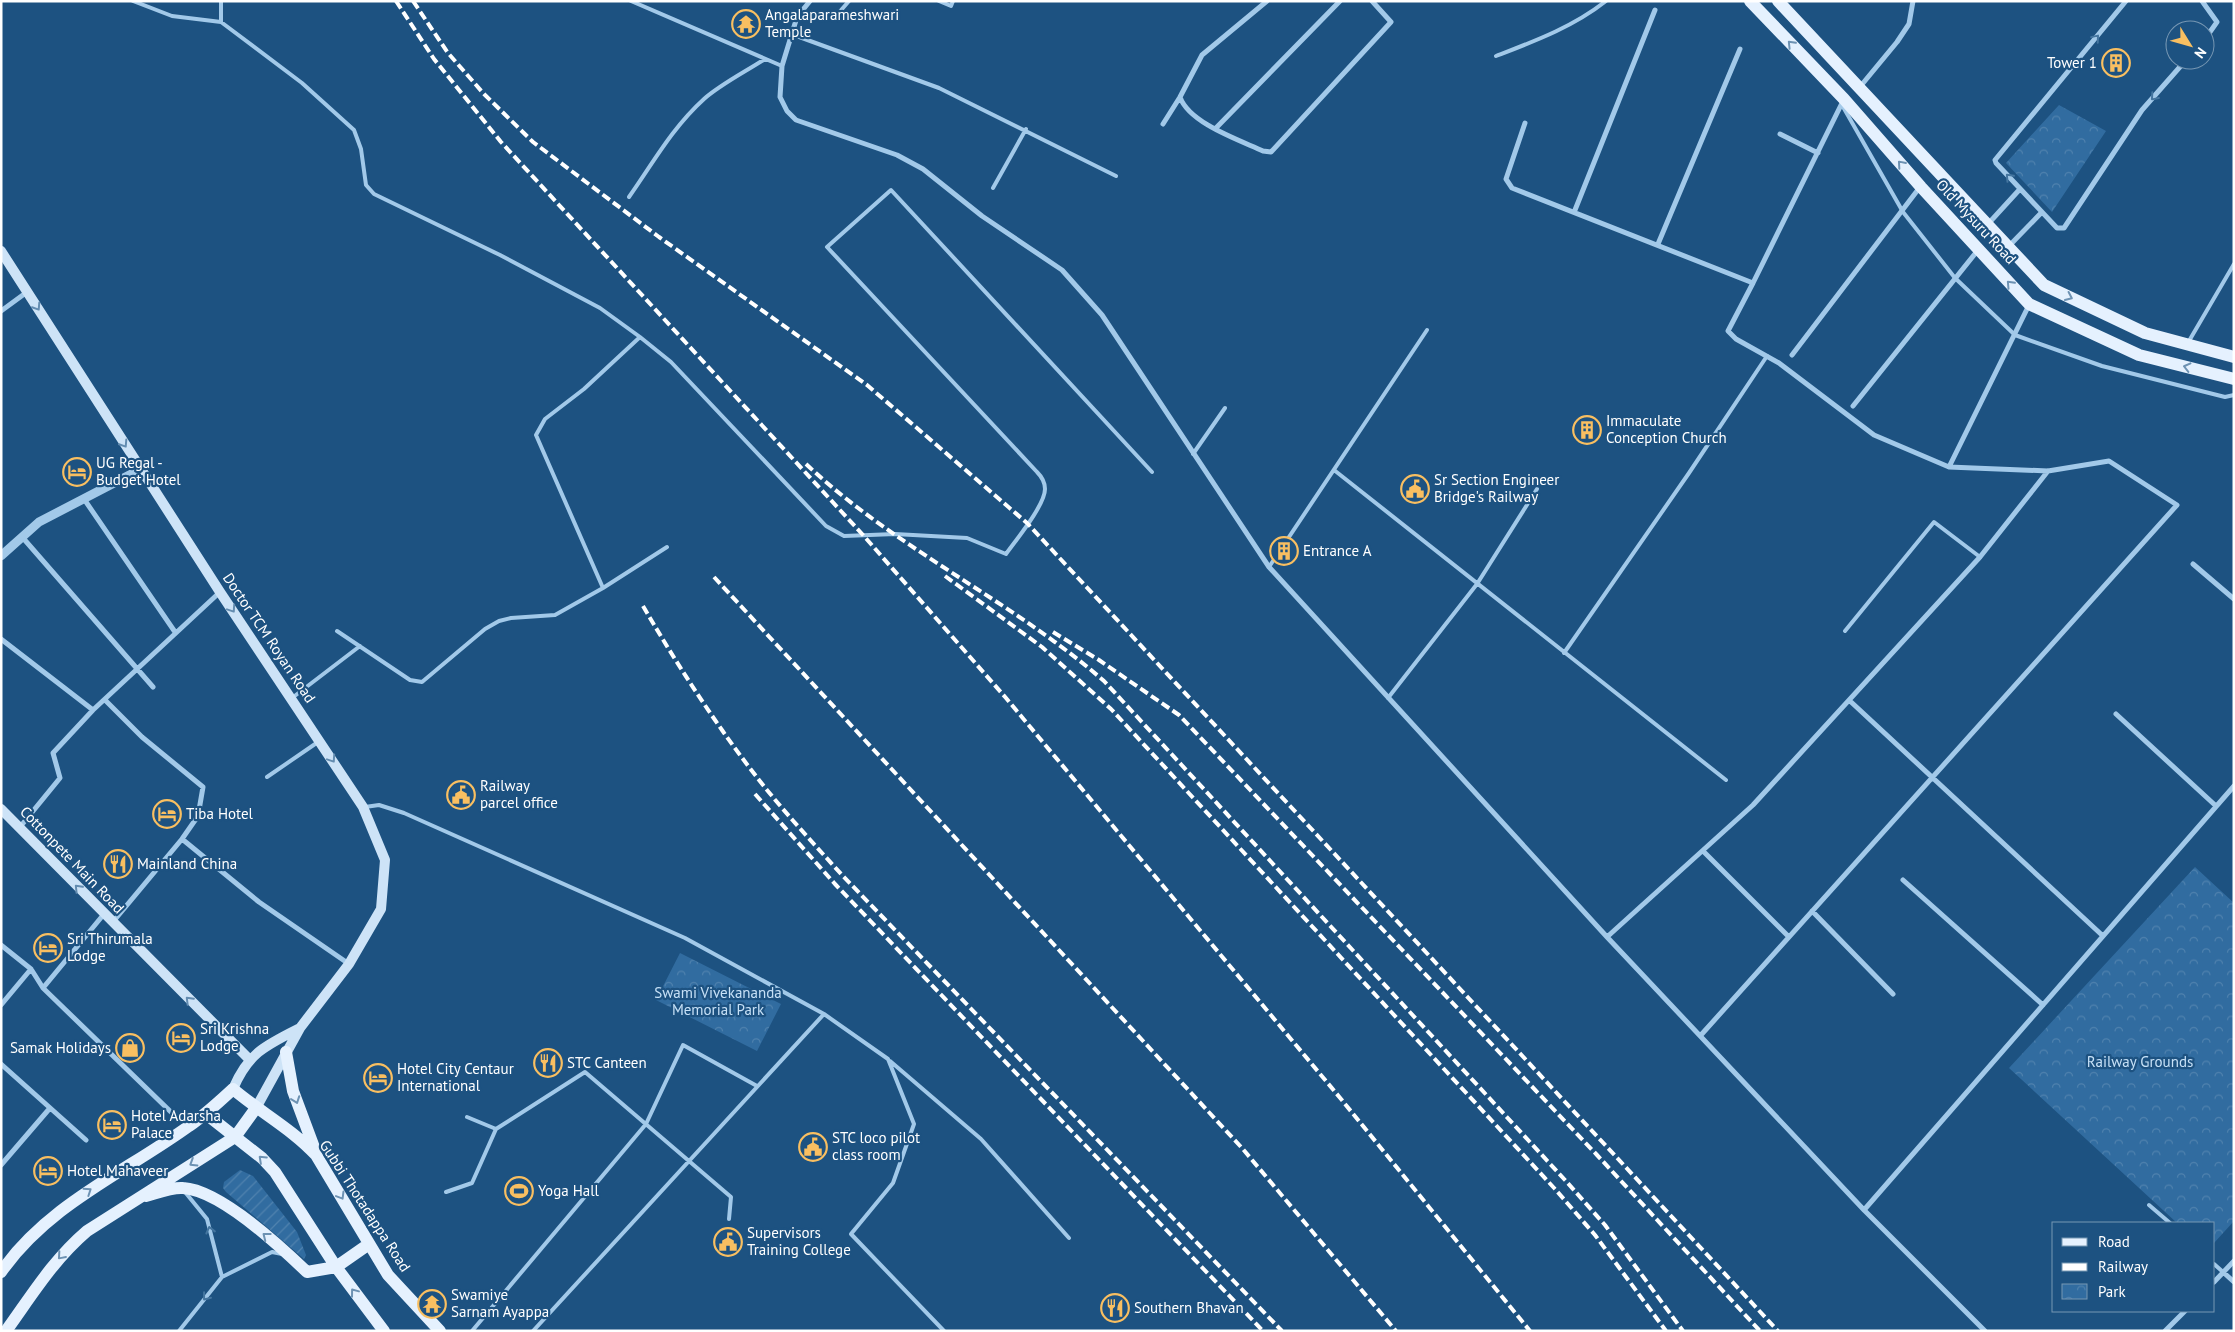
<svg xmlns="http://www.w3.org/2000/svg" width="2235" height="1332" font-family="'PT Sans',sans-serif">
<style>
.park{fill:url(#park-crowns)}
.garden{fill:url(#garden-furrows)}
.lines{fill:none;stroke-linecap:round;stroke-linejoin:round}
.service{stroke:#a2c9e9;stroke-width:4}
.minor{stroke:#a2c9e9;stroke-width:5}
.tertiary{stroke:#a2c9e9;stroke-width:9}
.secondary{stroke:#cde3f7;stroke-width:10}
.primary{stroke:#e5f1fe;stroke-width:12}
.rail{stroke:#fff;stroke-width:4;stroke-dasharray:9 4;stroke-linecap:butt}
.oneway{stroke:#4576a0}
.oneway2{stroke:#6d92b3}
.oneway3{stroke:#638cb0}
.labels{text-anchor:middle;stroke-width:4.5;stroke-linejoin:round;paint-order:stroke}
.poi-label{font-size:15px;fill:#fff;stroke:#1d5281;text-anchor:start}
.street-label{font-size:15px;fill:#fff;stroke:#1d5281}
.park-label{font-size:15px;fill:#c7e1f7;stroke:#1d5281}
</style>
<defs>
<pattern id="park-crowns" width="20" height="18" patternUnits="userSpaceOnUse" patternTransform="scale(1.25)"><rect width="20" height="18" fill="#316ca0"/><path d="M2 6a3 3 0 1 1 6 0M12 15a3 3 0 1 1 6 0" fill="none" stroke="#5082ae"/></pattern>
<pattern id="garden-furrows" width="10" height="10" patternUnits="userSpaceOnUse" patternTransform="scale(1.25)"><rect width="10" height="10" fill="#316ca0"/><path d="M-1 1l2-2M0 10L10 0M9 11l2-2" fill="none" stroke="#5082ae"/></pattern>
</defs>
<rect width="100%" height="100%" fill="#1d5281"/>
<path class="park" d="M2059,105L2106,131L2052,212L2006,163Z
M2195,867L2234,903V1221L2214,1243V1223H2177L2009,1068Z
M680,953L781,1004L757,1051L656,1000Z"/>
<path class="garden" d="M240,1170L253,1176L297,1232L306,1255L304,1259L226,1192L223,1188L224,1182Z"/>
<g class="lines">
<path class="service" d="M133,1L172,16L221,22L302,83L354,130L361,149L366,185L374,194L500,255L600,308L640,337L671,362L826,526L844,536L895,534L967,538L1006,554C1016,540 1045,505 1045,489C1045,482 1042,477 1037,472L827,247L891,190L1152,472
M221,1V22
M631,1L782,66
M939,1L951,6L953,1
M836,16L849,1
M791,34L939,88L1116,176
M1496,56C1535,41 1573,27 1606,1
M1842,105L1903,212L1955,278L2015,335L2102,366L2225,397L2234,395
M993,188L1026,129
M629,197C653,163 672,128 704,99C721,84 745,72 765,59
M2189,341L2234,264
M1193,454L1225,408
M1334,470L1726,780
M1269,567L1427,330
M603,588L667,547
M337,631L410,680L422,682L485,629L499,621L511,618L555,615L603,588L536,435L545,419L584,389L640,337
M1845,631L1934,522L1980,557
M1564,653L1689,473L1767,356
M292,698L360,646
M1388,698L1477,584L1537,489
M267,777L318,742
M365,807L379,805L404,813L685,938L824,1014L888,1059L914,1124L893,1183L851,1234L944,1331
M890,1061L981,1139L1069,1238
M467,1117L496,1129L585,1072L731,1197L729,1219
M185,1192L207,1219L222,1277
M446,1192L472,1183L496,1129
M2149,1205L2170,1223
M2214,1264L2223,1272
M179,1331L222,1277L272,1252L282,1254
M472,1331L646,1124L683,1045L757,1086
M533,1331L824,1014"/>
<path class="minor" d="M810,1L797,17L782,66L780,97L787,111L796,120L897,155L923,169L982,216L1062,270L1102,315L1269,567L1607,937L1864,1210L1985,1331
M1267,1L1202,55L1180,97C1189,123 1239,140 1263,151L1271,152L1391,22L1372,1
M2126,1L1995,160L1996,163L2057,228H2064L2142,110L2186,60
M2202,1L2217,22L2205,39
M1859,88L1897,42L1909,24L1913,1
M1525,123L1506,179L1512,188L1753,283L1844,99
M1163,124L1180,97
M1215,129L1340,1
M1780,134L1818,153
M1575,210L1655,10
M1988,224L2020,189
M1658,244L1740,49
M2009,246L2042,212
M1,311L27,292
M1792,355L1920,187
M1853,406L1978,250
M1949,467L2029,305
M84,499L175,632
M23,538L153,687
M2193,564L2234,599
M1,639L93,710
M105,700L142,737L203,787L198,816L182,839L112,923
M1850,701L2103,936
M2116,714L2216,806
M20,827L60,778L53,753L93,710L220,592
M182,839L259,902L349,964
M1703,851L1789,937
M1903,880L2043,1005
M1812,911L1893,994
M1607,937L1753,805L1980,557L2048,471
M1,945L31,969L43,988L104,914
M43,988L173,1114
M1,1005L31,969
M1701,1035L2177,505L2109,461L2048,471L1949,467L1874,435L1779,363L1736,339L1728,331L1753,283
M1,1064L86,1140
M1,1165L50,1108
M1864,1210L2234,786
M2223,1272L2234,1282
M2214,1282L2234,1261
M2165,1331L2185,1311"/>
<path class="tertiary" d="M1,556L39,522L141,469"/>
<path class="secondary" d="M1,251L220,592L363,807L385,860L381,909L349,964L300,1028L256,1108
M1,809L249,1059
M233,1089C248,1053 266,1045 300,1028"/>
<path class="primary" d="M1750,1L1844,99L1921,187L2029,304L2139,355L2234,379
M1778,1L2044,285L2145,333L2234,357
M286,1052L293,1091L315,1150
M206,1114L262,1158L275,1172L336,1267L384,1331
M146,1196C157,1193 172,1187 183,1188C220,1190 281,1247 307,1272L336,1267L369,1244
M1,1272C49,1204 124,1173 189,1126C205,1115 219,1102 233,1089C260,1112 292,1129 316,1155L388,1275L440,1331
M6,1331C32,1295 53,1260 87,1231L235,1137L256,1108"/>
<path class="rail" d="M396,1L434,59L501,142L863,535L1006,698L1341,1099L1530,1331
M413,1L448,53L484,94L533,142L659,237L867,385L1027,523L1778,1331
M806,464C896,549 1011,600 1104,681L1565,1180L1605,1225L1683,1331
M945,576L1042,647L1111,709L1555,1189L1595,1235L1666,1331
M714,577L1242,1148L1396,1331
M643,606C678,666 716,725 759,780C785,813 814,844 842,875L1282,1331
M1053,632L1099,660L1179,715L1597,1155L1760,1331
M755,794L835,884L1263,1331"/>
</g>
<defs><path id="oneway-chevron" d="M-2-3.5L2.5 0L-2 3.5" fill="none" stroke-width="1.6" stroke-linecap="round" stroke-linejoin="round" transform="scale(1.25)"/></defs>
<g class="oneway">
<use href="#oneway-chevron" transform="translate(2096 38) rotate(-50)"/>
<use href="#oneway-chevron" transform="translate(2154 97) rotate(131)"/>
<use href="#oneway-chevron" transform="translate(2009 177) rotate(-133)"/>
<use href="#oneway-chevron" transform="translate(210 1230) rotate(-104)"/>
<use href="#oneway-chevron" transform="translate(206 1297) rotate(128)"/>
</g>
<g class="oneway2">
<use href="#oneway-chevron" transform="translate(1791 44) rotate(-134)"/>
<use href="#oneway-chevron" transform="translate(1901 164) rotate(-131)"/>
<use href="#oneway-chevron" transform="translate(2010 284) rotate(-133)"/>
<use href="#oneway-chevron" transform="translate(2069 297) rotate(25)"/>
<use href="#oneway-chevron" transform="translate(2187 367) rotate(-166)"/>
<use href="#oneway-chevron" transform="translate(296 1100) rotate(70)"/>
<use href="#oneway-chevron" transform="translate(262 1159) rotate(-137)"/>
<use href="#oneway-chevron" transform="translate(193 1163) rotate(148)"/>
<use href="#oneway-chevron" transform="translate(88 1191) rotate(-34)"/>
<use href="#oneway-chevron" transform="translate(341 1196) rotate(59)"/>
<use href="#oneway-chevron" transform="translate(266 1236) rotate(-142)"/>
<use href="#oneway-chevron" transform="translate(61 1256) rotate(131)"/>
<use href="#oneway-chevron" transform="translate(354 1292) rotate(-127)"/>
</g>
<g class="oneway3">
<use href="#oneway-chevron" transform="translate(37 307) rotate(57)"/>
<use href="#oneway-chevron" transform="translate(124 444) rotate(57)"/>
<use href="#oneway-chevron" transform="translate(232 609) rotate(56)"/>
<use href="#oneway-chevron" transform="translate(332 759) rotate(56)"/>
<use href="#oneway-chevron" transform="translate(78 888) rotate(-134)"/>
<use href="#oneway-chevron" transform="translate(189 1000) rotate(-135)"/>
</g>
<defs>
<symbol id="temple-ring" viewBox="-11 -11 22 22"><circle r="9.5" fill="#1d5281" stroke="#f9bf61" stroke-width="1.5"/><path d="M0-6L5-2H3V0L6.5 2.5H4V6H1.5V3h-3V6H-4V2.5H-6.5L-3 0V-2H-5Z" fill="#f9bf61"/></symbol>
<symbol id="building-ring" viewBox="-11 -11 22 22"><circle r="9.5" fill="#1d5281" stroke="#f9bf61" stroke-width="1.5"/><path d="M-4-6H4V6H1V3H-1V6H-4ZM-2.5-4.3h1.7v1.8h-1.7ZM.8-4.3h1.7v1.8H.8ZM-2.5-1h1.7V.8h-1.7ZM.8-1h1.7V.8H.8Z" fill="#f9bf61"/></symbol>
<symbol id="hotel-ring" viewBox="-11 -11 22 22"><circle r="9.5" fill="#1d5281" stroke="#f9bf61" stroke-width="1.5"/><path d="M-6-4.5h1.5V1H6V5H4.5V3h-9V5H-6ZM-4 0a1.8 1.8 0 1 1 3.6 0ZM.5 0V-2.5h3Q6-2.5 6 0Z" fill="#f9bf61"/></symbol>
<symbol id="civic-ring" viewBox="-11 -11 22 22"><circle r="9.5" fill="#1d5281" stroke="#f9bf61" stroke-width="1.5"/><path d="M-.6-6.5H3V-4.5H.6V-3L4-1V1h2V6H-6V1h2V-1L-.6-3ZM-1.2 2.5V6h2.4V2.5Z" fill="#f9bf61"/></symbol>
<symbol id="restaurant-ring" viewBox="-11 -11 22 22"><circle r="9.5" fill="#1d5281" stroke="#f9bf61" stroke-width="1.5"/><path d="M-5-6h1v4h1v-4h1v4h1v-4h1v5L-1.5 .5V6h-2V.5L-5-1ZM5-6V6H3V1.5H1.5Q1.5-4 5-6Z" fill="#f9bf61"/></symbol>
<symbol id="shop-ring" viewBox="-11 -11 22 22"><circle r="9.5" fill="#1d5281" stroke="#f9bf61" stroke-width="1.5"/><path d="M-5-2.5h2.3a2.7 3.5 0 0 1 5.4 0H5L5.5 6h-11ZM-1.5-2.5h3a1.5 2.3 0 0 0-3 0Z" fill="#f9bf61"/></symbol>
<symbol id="stadium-ring" viewBox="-11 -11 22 22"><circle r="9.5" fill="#1d5281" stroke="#f9bf61" stroke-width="1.5"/><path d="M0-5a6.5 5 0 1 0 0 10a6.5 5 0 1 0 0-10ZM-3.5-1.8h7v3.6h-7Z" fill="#f9bf61"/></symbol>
</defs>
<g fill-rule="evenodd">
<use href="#temple-ring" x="730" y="8" width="32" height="32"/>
<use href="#building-ring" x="2100" y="47" width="32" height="32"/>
<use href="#building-ring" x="1571" y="414" width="32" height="32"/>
<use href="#hotel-ring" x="61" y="456" width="32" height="32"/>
<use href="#civic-ring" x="1399" y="473" width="32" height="32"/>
<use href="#building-ring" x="1268" y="535" width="32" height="32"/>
<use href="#civic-ring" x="445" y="779" width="32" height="32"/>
<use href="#hotel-ring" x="151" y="798" width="32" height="32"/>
<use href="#restaurant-ring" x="102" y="848" width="32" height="32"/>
<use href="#hotel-ring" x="32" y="932" width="32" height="32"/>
<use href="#hotel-ring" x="165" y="1022" width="32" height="32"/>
<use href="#shop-ring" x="114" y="1032" width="32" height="32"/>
<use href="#restaurant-ring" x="532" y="1047" width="32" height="32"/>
<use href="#hotel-ring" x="362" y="1062" width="32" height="32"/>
<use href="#hotel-ring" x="96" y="1109" width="32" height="32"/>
<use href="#civic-ring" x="797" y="1131" width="32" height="32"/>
<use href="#hotel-ring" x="32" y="1155" width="32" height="32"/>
<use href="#stadium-ring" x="503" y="1175" width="32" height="32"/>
<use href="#civic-ring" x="712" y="1226" width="32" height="32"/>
<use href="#temple-ring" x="416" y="1288" width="32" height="32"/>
<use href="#restaurant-ring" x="1099" y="1292" width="32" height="32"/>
</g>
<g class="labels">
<g class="poi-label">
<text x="765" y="20">Angalaparameshwari<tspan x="765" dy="17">Temple</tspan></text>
<text x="2097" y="68" text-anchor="end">Tower 1</text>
<text x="1606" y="426">Immaculate<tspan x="1606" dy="17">Conception Church</tspan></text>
<text x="96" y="468">UG Regal -<tspan x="96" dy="17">Budget Hotel</tspan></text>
<text x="1434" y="485">Sr Section Engineer<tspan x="1434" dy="17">Bridge's Railway</tspan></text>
<text x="1303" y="556">Entrance A</text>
<text x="480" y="791">Railway<tspan x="480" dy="17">parcel office</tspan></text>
<text x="186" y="819">Tiba Hotel</text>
<text x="137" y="869">Mainland China</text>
<text x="67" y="944">Sri Thirumala<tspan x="67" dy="17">Lodge</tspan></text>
<text x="200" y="1034">Sri Krishna<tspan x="200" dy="17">Lodge</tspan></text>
<text x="111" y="1053" text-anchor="end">Samak Holidays</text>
<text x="567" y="1068">STC Canteen</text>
<text x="397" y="1074">Hotel City Centaur<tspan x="397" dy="17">International</tspan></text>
<text x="131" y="1121">Hotel Adarsha<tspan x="131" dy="17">Palace</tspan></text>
<text x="832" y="1143">STC loco pilot<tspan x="832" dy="17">class room</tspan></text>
<text x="67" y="1176">Hotel Mahaveer</text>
<text x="538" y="1196">Yoga Hall</text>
<text x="747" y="1238">Supervisors<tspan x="747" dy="17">Training College</tspan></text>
<text x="451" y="1300">Swamiye<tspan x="451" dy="17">Sarnam Ayappa</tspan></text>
<text x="1134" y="1313">Southern Bhavan</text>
</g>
<g class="street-label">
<text transform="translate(1976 222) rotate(47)" y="5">Old Mysuru Road</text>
<text transform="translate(269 638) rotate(56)" y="5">Doctor TCM Royan Road</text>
<text transform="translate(72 860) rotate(46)" y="5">Cottonpete Main Road</text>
<text transform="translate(365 1206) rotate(57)" y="5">Gubbi Thotadappa Road</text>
</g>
<g class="park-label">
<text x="718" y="998">Swami Vivekananda<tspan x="718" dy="17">Memorial Park</tspan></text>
<text x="2140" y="1067">Railway Grounds</text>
</g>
</g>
<rect width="2235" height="1332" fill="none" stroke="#ffffff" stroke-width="5"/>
<rect x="2052" y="1222" width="162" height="90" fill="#1d5281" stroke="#7797b3"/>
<rect x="2062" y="1238" width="25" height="8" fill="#e5f1fe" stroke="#7797b3"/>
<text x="2098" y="1247" font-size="15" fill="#ffffff">Road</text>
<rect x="2062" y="1263" width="25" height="8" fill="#ffffff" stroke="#7797b3"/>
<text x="2098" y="1272" font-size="15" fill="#ffffff">Railway</text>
<rect x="2062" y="1284" width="25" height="15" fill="url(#park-crowns)" stroke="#7797b3"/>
<text x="2098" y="1297" font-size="15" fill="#ffffff">Park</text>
<g transform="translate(2190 45) rotate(127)"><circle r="24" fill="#1d5281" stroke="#7797b3"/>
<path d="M0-4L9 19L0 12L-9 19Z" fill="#f9bf61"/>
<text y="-8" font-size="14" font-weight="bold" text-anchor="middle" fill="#ffffff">N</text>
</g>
</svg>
